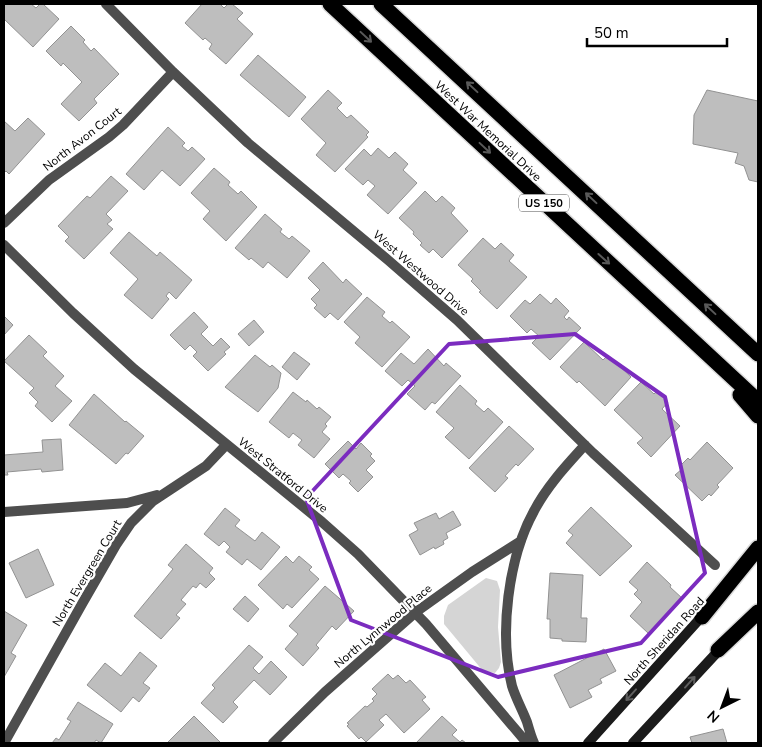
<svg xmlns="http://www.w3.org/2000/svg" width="762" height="747" font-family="'Nunito Sans',sans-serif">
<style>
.green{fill:#d5d5d5}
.building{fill:#bebebe;stroke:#929292}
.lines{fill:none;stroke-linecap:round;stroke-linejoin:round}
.highway-casing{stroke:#dbdbdb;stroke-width:18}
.street{stroke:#4e4e4e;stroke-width:10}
.secondary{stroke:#1b1b1b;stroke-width:10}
.highway{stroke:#000;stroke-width:15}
.oneway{stroke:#595959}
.oneway2{stroke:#5f5f5f}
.marked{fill:none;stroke:#7b2cbf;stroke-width:4;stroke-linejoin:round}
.labels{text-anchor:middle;stroke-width:4.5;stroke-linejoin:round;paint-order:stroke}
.shield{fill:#fff;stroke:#4c4c4c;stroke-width:1}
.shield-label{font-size:11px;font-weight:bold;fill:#000}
.street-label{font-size:12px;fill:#000;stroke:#fff}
</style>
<rect width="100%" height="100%" fill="#fff"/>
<path class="green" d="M486,578L497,581L500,590L498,627L501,662L499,668L495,673L483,671L444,624V616L448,605Z"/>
<path class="building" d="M4,4H31L36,8L40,4H43L59,19L33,47L4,19Z
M202,4H220L224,8L228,4H232L243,13L237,19L253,34L226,64L209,49L212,44L205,38L203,40L185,23Z
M71,26L85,40L83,42L91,51L94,48L119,74L94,99L97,103L79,121L61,104L82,82L63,63L61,66L46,51Z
M258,55L306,97L289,117L240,75Z
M328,90L342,103L337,108L347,118L351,115L369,132L366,135L368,137L335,172L316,155L326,143L301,119Z
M707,90L758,101V182L749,180L744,166L735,163L738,153L693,144L694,115Z
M28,118L45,134L9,174L6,171L4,173V121L15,131Z
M168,127L185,143L182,146L188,151L192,147L205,159L180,186L162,170L144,190L126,174Z
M378,148L389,158L395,152L408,164L403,170L417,183L388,214L367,195L375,186L368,180L363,185L345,169L364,149L371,156Z
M214,168L230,182L228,185L238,194L241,191L257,207L226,241L203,219L210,211L191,193Z
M111,176L128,191L106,214L112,220L107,224L113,229L84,259L65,241L69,237L58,226L87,196L90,198Z
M425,191L436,202L442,196L455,208L451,213L468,231L442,258L433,249L429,253L420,245L422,243L413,234L414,232L399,218Z
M265,214L282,229L280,232L289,239L292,236L310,251L287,278L268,262L263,268L251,258L249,260L235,248Z
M129,232L157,256L160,252L192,280L176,299L169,292L166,296L169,299L152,319L124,295L138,279L110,253Z
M483,238L495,249L501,243L514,255L509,261L527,277L497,309L479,292L481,291L471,281L473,279L458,265Z
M323,262L343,283L346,279L362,294L338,320L330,313L325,318L314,308L317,305L311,299L320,290L308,278Z
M540,294L551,304L556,298L569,311L564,317L567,320L569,317L581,328L550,360L532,343L539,336L531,329L527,333L510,316L525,300L530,304Z
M367,297L385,312L382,316L390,323L392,321L410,337L382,367L355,343L360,337L344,322Z
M194,312L208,327L201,334L213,346L221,338L230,347L224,352L226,354L208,371L193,356L197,352L190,345L185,350L170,335Z
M4,316L13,325L4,335Z
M254,320L264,332L249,346L238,334Z
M29,335L47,352L43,356L64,376L55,386L72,401L52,422L35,406L38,402L29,393L34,388L4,361Z
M584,342L603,360L608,355L631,377L605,406L579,381L577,383L560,367Z
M428,349L444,366L446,363L461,376L435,404L432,402L425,410L407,394L415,386L408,380L402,386L385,371L401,353L414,364Z
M294,352L310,364L297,380L282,367Z
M255,355L270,367L272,365L281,373L278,388L258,412L225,387Z
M641,382L654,394L657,391L668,402L662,409L680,426L651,457L637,443L643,438L614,410Z
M460,385L477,401L475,404L484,412L488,408L503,422L469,459L445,437L454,428L436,412Z
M293,392L306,402L307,400L317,409L319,407L331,417L325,424L327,426L322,432L330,439L314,458L298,445L302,440L293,433L289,438L269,422Z
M94,394L125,422L126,421L144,436L128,454L126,453L116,464L69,425Z
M509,426L534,449L518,466L516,464L505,476L508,478L495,492L469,468Z
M61,439L63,470L42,472L41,469L7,472L8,475H4V455L43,452L42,440Z
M348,441L356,449L361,443L372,454L370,456L375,461L366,470L373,477L358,492L349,483L351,481L343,474L339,478L325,464Z
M707,442L733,468L717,485L719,487L711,496L709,494L702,501L675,475L682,469L679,467L688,458L690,460Z
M591,507L632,546L600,576L566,543L573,535L568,531Z
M225,508L240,520L235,526L255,541L262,532L280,547L261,570L247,559L242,565L226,552L230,547L224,541L219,546L204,534Z
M453,511L461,525L446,533L448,538L443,541L444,544L435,549L434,547L420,555L409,535L418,530L414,523L436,513L439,519Z
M186,544L213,568L209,573L215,579L206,588L200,583L196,588L193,586L181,600L186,604L176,615L180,618L161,639L134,616L173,569L168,565Z
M38,549L54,585L26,598L9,563Z
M286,556L293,563L299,556L312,567L309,570L319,579L292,608L287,604L283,609L258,585Z
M647,562L671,585L670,587L683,599L649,634L630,616L642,602L634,594L638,590L629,582Z
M550,573L583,575L581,618H587L586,642L562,641V639L550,638V619H547Z
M325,586L354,611L336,630L332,626L316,645L319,648L303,666L285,649L298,634L289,626Z
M245,596L259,609L248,622L233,609Z
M4,611L27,625L11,653L16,656L4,677Z
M249,645L263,657L253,668L259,674L271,661L287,677L270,695L254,680L233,702L238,707L223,723L201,703L215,688L212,685Z
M604,649L616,671L600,679L602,683L588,690L592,697L570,708L554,675Z
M140,652L157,666L143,683L150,688L139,702L133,697L121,712L87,685L105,663L121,676Z
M388,674L393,679L398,675L406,683L410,680L426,697L422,700L430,709L404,733L386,714L379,720L384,725L366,742L361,737L359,739L347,726L349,724L347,723L365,706L367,707L374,701L372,699L377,694L372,689Z
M78,702L113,724L101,743L96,740L94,743H52L56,738L59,740L71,721L67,719Z
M194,716L221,743H167Z
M442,716L457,730L452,735L460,742L462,740L466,743H416Z
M723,729L727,743H692L690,737Z"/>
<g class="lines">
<defs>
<path id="highway" d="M330,4L758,401
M381,4L758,354
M740,395L758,416
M702,617L758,548
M718,650L758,612"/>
</defs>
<use href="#highway" class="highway-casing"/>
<path class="street" d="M106,4L173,72L248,143L388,260L457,320L593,453L715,565
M4,223L49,180L109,137L123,125L173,72
M4,245L73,313L134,369L322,522L358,554L426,624L527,743
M4,512L127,503L157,495
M4,743L82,604L116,545L131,523L153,501L206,466L226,445
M273,743L325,692L416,612L472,572L521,541
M534,743C531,736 529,729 527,722C522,709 516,699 512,686C499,634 508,558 534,511C547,486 566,466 585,445"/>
<path class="secondary" d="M588,743L705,613
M633,743L722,647"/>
<use href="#highway" class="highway"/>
</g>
<defs><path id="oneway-shaft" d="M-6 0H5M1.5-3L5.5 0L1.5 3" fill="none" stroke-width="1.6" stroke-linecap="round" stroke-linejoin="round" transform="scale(1.25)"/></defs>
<g class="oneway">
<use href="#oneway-shaft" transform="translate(366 37) rotate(43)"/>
<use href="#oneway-shaft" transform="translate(472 87) rotate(-137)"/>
<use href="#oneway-shaft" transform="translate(485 148) rotate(43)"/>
<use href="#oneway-shaft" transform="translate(591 198) rotate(-137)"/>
<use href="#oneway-shaft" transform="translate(604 259) rotate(42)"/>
<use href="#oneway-shaft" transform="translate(710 309) rotate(-137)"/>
</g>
<g class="oneway2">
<use href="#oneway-shaft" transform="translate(690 682) rotate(-48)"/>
<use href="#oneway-shaft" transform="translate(631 695) rotate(132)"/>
</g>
<path class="marked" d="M575,334L665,397L705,573L641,643L498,677L351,620L306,498L449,344Z"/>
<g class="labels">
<rect class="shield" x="519" y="194.5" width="50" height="17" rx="4"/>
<g class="shield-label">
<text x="544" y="207">US 150</text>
</g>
<g class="street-label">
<text transform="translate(488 131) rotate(43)" y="4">West War Memorial Drive</text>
<text transform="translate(82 139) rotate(-38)" y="4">North Avon Court</text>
<text transform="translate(421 273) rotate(41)" y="4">West Westwood Drive</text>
<text transform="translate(283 475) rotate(39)" y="4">West Stratford Drive</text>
<text transform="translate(87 573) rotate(-59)" y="4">North Evergreen Court</text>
<text transform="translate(383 626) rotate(-40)" y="4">North Lynnwood Place</text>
<text transform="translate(664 641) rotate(-48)" y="4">North Sheridan Road</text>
</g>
</g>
<rect width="762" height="747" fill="none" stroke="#000000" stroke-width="10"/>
<g transform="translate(722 707) rotate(222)" stroke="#ffffff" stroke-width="4" paint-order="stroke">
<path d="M0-4L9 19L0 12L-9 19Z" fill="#000000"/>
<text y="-8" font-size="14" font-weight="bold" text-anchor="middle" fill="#000000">N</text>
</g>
<path d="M587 38v8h140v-8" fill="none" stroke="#000000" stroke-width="2.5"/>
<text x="594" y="38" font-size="15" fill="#000000" stroke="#ffffff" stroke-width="4" paint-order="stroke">50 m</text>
</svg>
